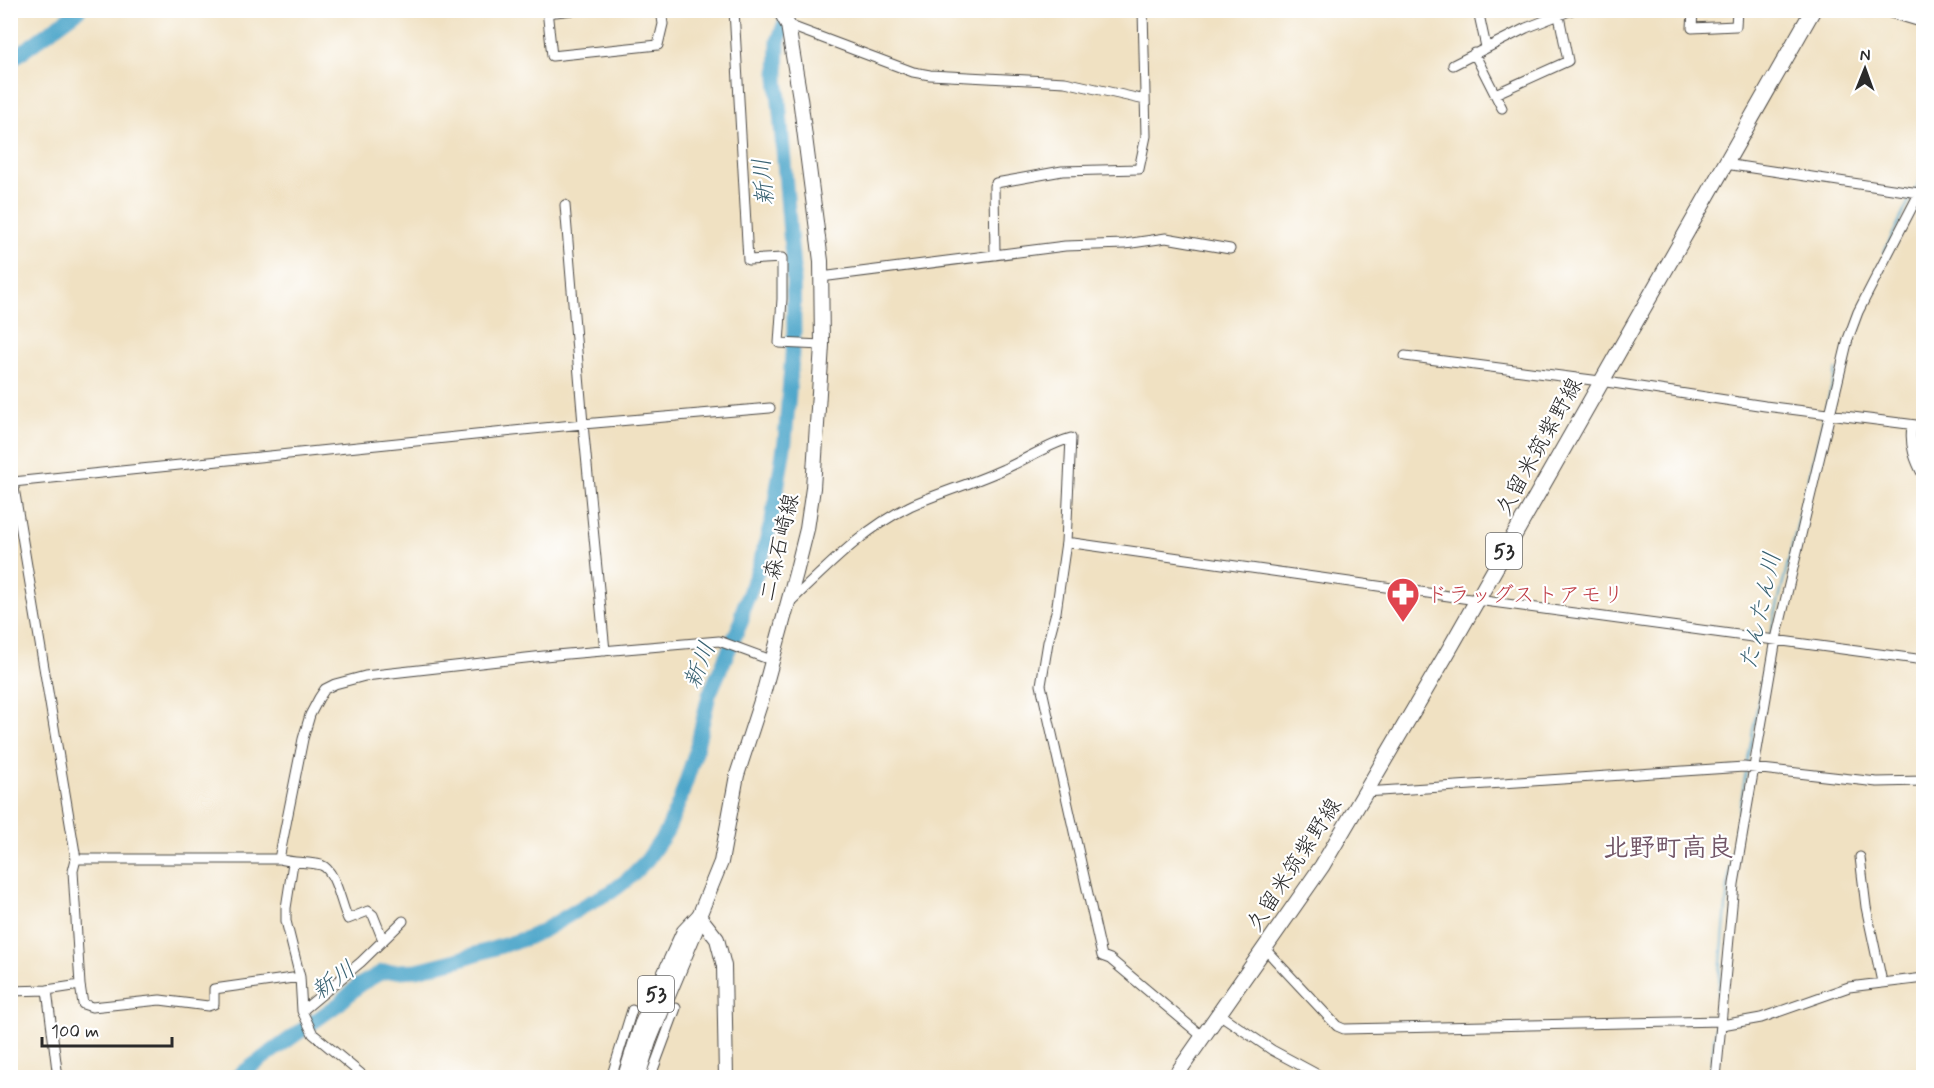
<svg xmlns="http://www.w3.org/2000/svg" width="1934" height="1088" font-family="Mynerve,'Klee One',sans-serif">
<style>
.lines{fill:none;stroke-linecap:round;stroke-linejoin:round}
.stream{stroke:#4ba5c9;stroke-width:2}
.river{stroke:#4ba5c9;stroke-width:15}
.minor-casing{stroke:#494642;stroke-width:11}
.secondary-casing{stroke:#494642;stroke-width:16}
.primary-casing{stroke:#494642;stroke-width:17}
.minor{stroke:#fff;stroke-width:9}
.secondary{stroke:#fff;stroke-width:14}
.primary{stroke:#fff;stroke-width:15}
.labels{text-anchor:middle;stroke-width:4.5;stroke-linejoin:round;paint-order:stroke}
.shield{fill:#fff;stroke:#6b6b6b;stroke-width:1.5}
.shield-label{font-size:21px;font-weight:bold;fill:#2b2b2b}
.street-label{font-size:22px;fill:#2b2b2b;stroke:#fff}
.health-label{font-size:22px;fill:#be3a42;stroke:#fff;text-anchor:start}
.water-label{font-size:24px;font-style:italic;fill:#396272;stroke:#fff}
.quarter-label{font-size:26px;font-weight:bold;fill:#725667;stroke:#fff}
</style>
<rect width="100%" height="100%" fill="#fff"/>
<filter id="ink" filterUnits="userSpaceOnUse"><feTurbulence type="fractalNoise" baseFrequency=".0167" numOctaves="2"/><feDisplacementMap in="SourceGraphic" scale="12" xChannelSelector="R" yChannelSelector="G"/><feConvolveMatrix kernelMatrix="1 2 1 2 8 2 1 2 1" color-interpolation-filters="sRGB"/></filter>
<filter id="wash" filterUnits="userSpaceOnUse"><feTurbulence type="fractalNoise" baseFrequency=".008" numOctaves="4" result="noise"/><feDisplacementMap in="SourceGraphic" scale="24" xChannelSelector="R" yChannelSelector="G"/><feGaussianBlur stdDeviation="1.35" result="paint"/><feColorMatrix in="noise" values="0 0 0 0 0 0 0 0 0 0 0 0 0 0 0 0 0 1.4 0 .05"/><feComposite in="paint" operator="in"/></filter>
<g filter="url(#wash)">
<rect width="100%" height="100%" fill="#f0e1c2"/>
<g class="lines">
<path class="stream" d="M1915,190L1924,174
M1884,252L1912,195
M1825,411L1836,370
M1770,635L1824,417
M1747,765L1769,641
M1716,1018L1729,874L1746,771
M1710,1078L1716,1024"/>
<path class="river" d="M10,61L79,10
M235,1078L340,1003L359,985L382,972L417,970L457,960L527,938L544,930L589,903L611,892L627,880L647,860L667,831L680,800L695,754L709,695L742,620V612L759,567L772,520L785,441L794,331L793,269L777,77L778,41L790,10"/>
</g>
</g>
<g filter="url(#ink)">
<g class="lines">
<defs>
<path id="minor" d="M547,10L552,56L658,45L663,24L661,10
M734,10L748,260L782,258V299L779,343L822,345
M1478,10L1486,47
M1693,10L1692,28L1736,26L1737,10
M1880,10L1924,23
M547,13L573,10
M788,25L913,72L930,75L1065,82L1145,100
M1474,53L1502,108
M1453,65L1526,28L1572,10
M1495,94L1568,61L1559,16
M1725,164L1919,193
M565,205L583,424L605,651
M995,255L994,186L996,183L1062,171L1139,169L1146,136L1143,10
M821,277L1065,246L1125,244L1166,238L1230,249
M1405,356L1600,381L1765,406L1924,426
M1912,426C1909,445 1915,461 1924,477
M1066,542L1477,600L1924,660
M789,603C827,567 863,529 910,506C941,492 974,483 1004,469C1027,459 1047,445 1071,438L1066,542L1056,612L1048,642L1041,685L1102,956L1110,959L1203,1037
M1365,792L1744,767L1877,782L1924,781
M1860,857L1866,907L1882,982
M76,859H279C293,863 308,862 321,865C336,870 341,905 348,919L368,911L373,915L383,940
M279,859L303,739L310,715L319,698L325,689L335,684L365,676L544,656L719,641L771,660
M293,863L286,908V921L300,977L302,1011L313,1034L366,1078
M1265,949L1337,1026L1344,1029L1722,1021
M80,985L83,1004L92,1007L160,1000L208,1006L214,1004V989L300,977
M47,990L58,1078
M10,991L47,990L80,985L73,871L76,859L13,482L583,424L770,408
M302,1011L361,962L403,921
M1219,1014L1272,1050L1324,1078
M1722,1025L1761,1018L1849,987L1924,978
M611,1078L632,1010
M650,1078L676,1008
M1716,1078L1734,884L1776,639L1848,339L1858,312L1924,184"/>
<path id="secondary" d="M726,1078L724,966L717,939L699,916L721,862L737,775L762,698L796,573L807,529L813,488L822,345L821,261L800,98L788,25L780,10"/>
<path id="primary" d="M625,1078L642,1024L655,996L684,932L699,916
M637,1078L649,1040L696,928
M1174,1078L1322,866L1446,655L1813,10"/>
</defs>
<use href="#minor" class="minor-casing"/>
<use href="#secondary" class="secondary-casing"/>
<use href="#primary" class="primary-casing"/>
<use href="#minor" class="minor"/>
<use href="#secondary" class="secondary"/>
<use href="#primary" class="primary"/>
</g>
</g>
<defs>
<symbol id="pharmacy-pin" viewBox="-11 -11 22 30"><path d="M0 17L-7.5 6A9.5 9.5 0 1 1 7.5 6Z" fill="#e0444e" stroke="#fff"/><path d="M-2-6h4v4h4v4h-4v4h-4v-4h-4v-4h4Z" fill="#fff"/></symbol>
</defs>
<g fill-rule="evenodd">
<use href="#pharmacy-pin" x="1384" y="575" width="38" height="52"/>
</g>
<g class="labels">
<g class="shield">
<rect x="1486" y="533" width="36" height="36" rx="4.5"/>
<rect x="638" y="976" width="36" height="36" rx="4.5"/>
</g>
<g class="shield-label">
<text x="1504" y="558">53</text>
<text x="656" y="1001">53</text>
</g>
<g class="street-label">
<text transform="translate(1538 446) rotate(-61)" y="8">久留米筑紫野線</text>
<text transform="translate(778 547) rotate(-77)" y="8">二森石崎線</text>
<text transform="translate(1293 864) rotate(-57)" y="8">久留米筑紫野線</text>
</g>
<g class="health-label">
<text x="1426" y="602">ドラッグストアモリ</text>
</g>
<g class="water-label">
<text transform="translate(763 182) rotate(-95)" y="8">新川</text>
<text transform="translate(1760 611) rotate(-78)" y="8">たんたん川</text>
<text transform="translate(699 665) rotate(-68)" y="8">新川</text>
<text transform="translate(333 980) rotate(-36)" y="8">新川</text>
</g>
<g class="quarter-label">
<text x="1668" y="856">北野町高良</text>
</g>
</g>
<rect width="1934" height="1088" fill="none" stroke="#fff" stroke-width="36"/>
<g transform="translate(1865 69) rotate(1)" stroke="#ffffff" stroke-width="4.5" paint-order="stroke">
<path d="M0-4.5L10 22L0 15L-10 22Z" fill="#2b2b2b"/>
<text y="-9" font-size="16" font-weight="bold" text-anchor="middle" fill="#2b2b2b">N</text>
</g>
<path d="M42 1037v9h130v-9" fill="none" stroke="#2b2b2b" stroke-width="3"/>
<text x="51" y="1037" font-size="18" fill="#2b2b2b" stroke="#ffffff" stroke-width="4.5" paint-order="stroke">100 m</text>
</svg>
